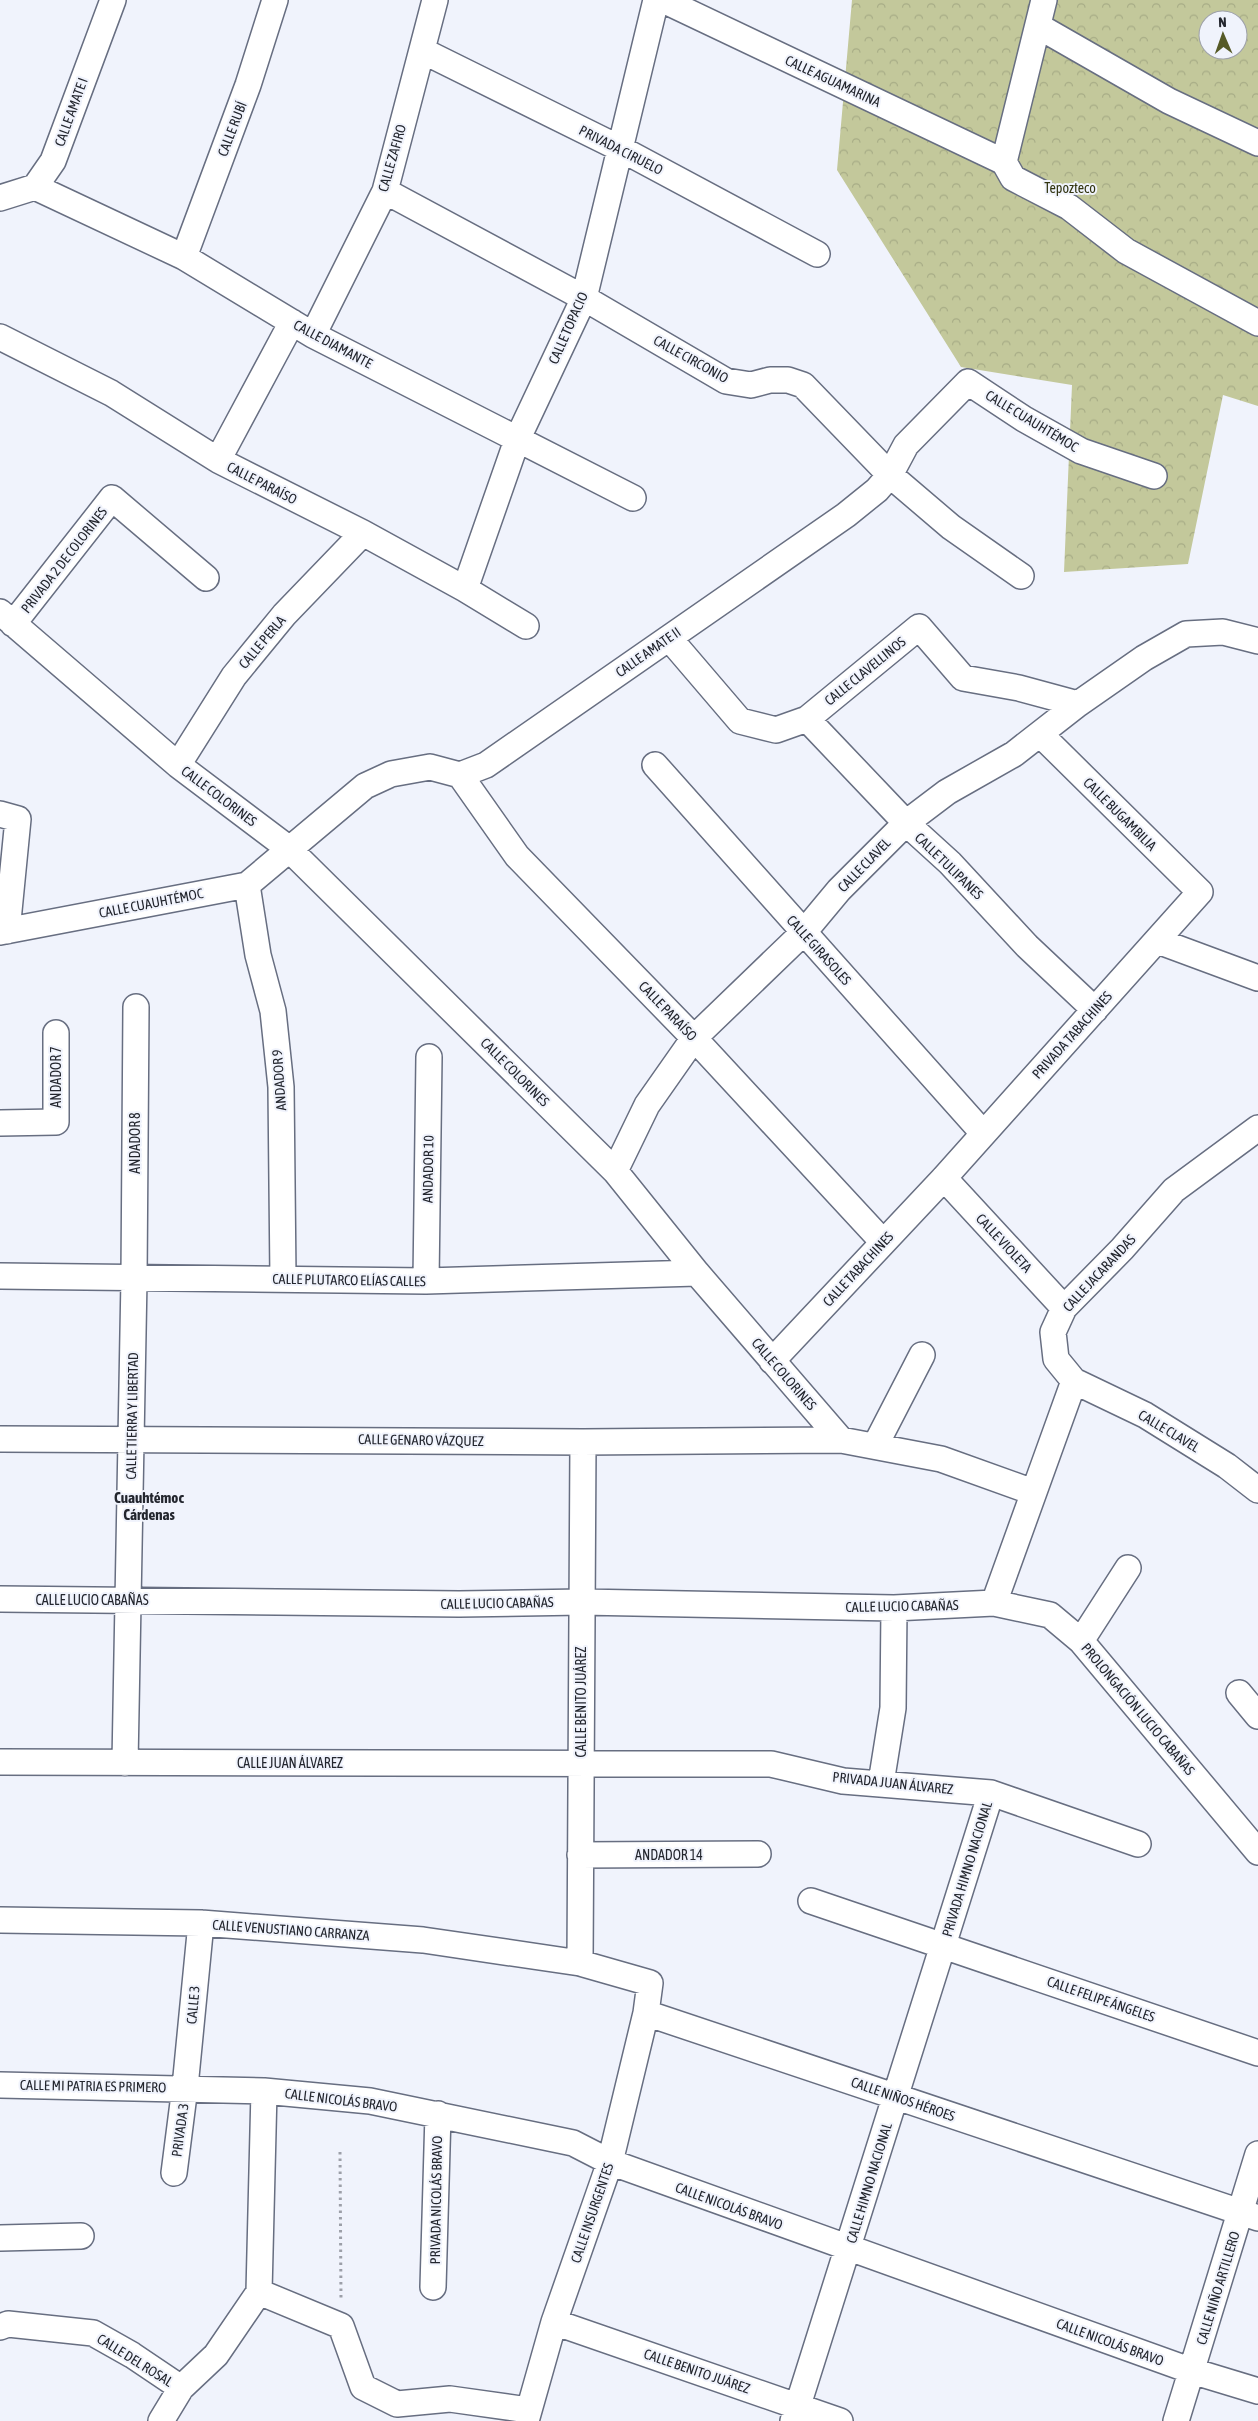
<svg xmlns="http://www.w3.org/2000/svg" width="1258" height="2421" font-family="'Asap Condensed',sans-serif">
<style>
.forest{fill:url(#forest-crowns);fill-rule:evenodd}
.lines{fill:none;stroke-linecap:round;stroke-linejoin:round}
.minor-casing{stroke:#676e81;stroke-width:28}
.path{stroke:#9c9fa8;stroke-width:3;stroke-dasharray:2.5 4;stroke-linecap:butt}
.minor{stroke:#fff;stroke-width:25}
.labels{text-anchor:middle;stroke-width:4;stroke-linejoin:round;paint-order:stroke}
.street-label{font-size:14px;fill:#23262e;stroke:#f0f3fc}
.park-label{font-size:14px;fill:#313410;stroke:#f0f3fc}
.neighbourhood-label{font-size:15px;font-weight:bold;fill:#23262e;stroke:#f0f3fc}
</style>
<defs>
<pattern id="forest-crowns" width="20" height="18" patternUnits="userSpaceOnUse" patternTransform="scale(1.25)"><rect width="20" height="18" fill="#c3c89b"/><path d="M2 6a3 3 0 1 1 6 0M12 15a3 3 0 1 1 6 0" fill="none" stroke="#a7ac86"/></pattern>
</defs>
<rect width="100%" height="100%" fill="#f0f3fc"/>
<path class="forest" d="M852,0H1258V406L1223,395L1188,564L1064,572L1072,385L961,367L837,170ZM1208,20H1238V50H1208Z"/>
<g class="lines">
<defs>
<path id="minor" d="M663,0L1004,162
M1044,0L1004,162L1013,178L1069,207L1126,251L1258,323
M1038,26L1169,101L1258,143
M423,51L621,149L817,254
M35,187L184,257L313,335L633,498
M385,191L584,298L726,381L751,385L770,380H788L803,385L890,475L951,527L1021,576
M0,198L35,187L53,161L113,0
M184,257L248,85L275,0
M313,335L385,191L435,0
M0,337L111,393L218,460L363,533L465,589L526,626
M218,460L292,322
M465,589L517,440L584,298L656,0
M0,612L178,765L288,848L615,1171L697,1273L841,1440
M13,624L112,498L206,578
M669,638L740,721L776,730L807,719L919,627L963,678L1019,688L1078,704
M807,719L906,823L950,863L1027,946L1095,1010
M178,765L234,676L284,615L363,533
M655,765L983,1133
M460,775L517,856L694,1038L883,1242
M0,814L18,819L7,931
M247,885L258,955L273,1011L281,1087L283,1278
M0,932L247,885L365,786L391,774L430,767L460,775L486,765L846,515L877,490L890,475L906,445L968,382L1024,419L1081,451L1154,476
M1158,941L1258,978
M0,1123L56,1122V1033
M1258,1128L1174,1190L1122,1249L1064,1308L1053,1332L1056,1359L1074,1381L1145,1415L1227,1466L1258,1490
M615,1171L647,1105L694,1038L804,932L839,890L906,823L947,792L1014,754L1078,704L1144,658L1186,634L1223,632L1258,641
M944,1178L1064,1308
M0,1276L426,1281L697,1273
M426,1281L429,1057
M772,1361L944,1178L1200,892L1041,735
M0,1439L583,1442L841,1440L941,1459L1033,1492
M875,1446L922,1355
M0,1599L459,1604L582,1602L894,1608L994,1603L1050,1615L1081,1641L1258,1852
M994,1603L1074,1381
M1081,1641L1128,1568
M1239,1693L1258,1716
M0,1762L771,1764L843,1781L991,1793L1138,1844
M125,1763L134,1279L136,1007
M881,1783L893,1708L894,1608
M580,1855L758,1854
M811,1901L1258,2053
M0,1920L201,1923L423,1940L580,1963L650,1983L646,2013L610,2162L554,2322L526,2421
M580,1963L583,1442
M646,2013L1258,2218
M0,2085L264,2091L370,2101L573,2143L610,2162L1192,2371L1258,2391
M174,2173L185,2087L201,1923
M0,2238L81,2236
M433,2287L438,2114
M259,2292L341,2326L363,2387L397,2404L450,2399L528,2410
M554,2322L840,2421
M0,2327L8,2324L93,2333L132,2355L181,2388
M161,2421L181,2388L216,2355L259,2292L264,2091
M793,2421L991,1793
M1176,2421L1258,2154"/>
</defs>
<use href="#minor" class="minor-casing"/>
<path class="path" d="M340,2152L341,2301"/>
<use href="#minor" class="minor"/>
</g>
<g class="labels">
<g class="street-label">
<text transform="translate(833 81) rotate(25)" y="5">CALLE AGUAMARINA</text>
<text transform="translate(71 112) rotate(-70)" y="5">CALLE AMATE I</text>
<text transform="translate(232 129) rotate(-69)" y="5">CALLE RUBÍ</text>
<text transform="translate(621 150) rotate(27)" y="5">PRIVADA CIRUELO</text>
<text transform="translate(392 158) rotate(-74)" y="5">CALLE ZAFIRO</text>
<text transform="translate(568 328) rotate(-66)" y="5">CALLE TOPACIO</text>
<text transform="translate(333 344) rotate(28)" y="5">CALLE DIAMANTE</text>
<text transform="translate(691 359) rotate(29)" y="5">CALLE CIRCONIO</text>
<text transform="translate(1032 421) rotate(31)" y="5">CALLE CUAUHTÉMOC</text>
<text transform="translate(262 483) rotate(27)" y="5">CALLE PARAÍSO</text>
<text transform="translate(64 560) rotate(-52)" y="5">PRIVADA 2 DE COLORINES</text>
<text transform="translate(262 642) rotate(-50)" y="5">CALLE PERLA</text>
<text transform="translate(648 652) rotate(-35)" y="5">CALLE AMATE II</text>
<text transform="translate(865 671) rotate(-39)" y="5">CALLE CLAVELLINOS</text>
<text transform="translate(219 796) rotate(37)" y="5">CALLE COLORINES</text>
<text transform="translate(1120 814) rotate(45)" y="5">CALLE BUGAMBILIA</text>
<text transform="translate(864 865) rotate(-46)" y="5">CALLE CLAVEL</text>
<text transform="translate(949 866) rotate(44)" y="5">CALLE TULIPANES</text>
<text transform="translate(151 903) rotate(-11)" y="5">CALLE CUAUHTÉMOC</text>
<text transform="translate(819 950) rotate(48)" y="5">CALLE GIRASOLES</text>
<text transform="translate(668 1011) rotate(46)" y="5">CALLE PARAÍSO</text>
<text transform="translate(1072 1035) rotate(-48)" y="5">PRIVADA TABACHINES</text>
<text transform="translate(515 1072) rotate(45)" y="5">CALLE COLORINES</text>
<text transform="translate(56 1077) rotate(-90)" y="5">ANDADOR 7</text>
<text transform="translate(279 1080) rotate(-94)" y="5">ANDADOR 9</text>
<text transform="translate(135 1143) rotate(-90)" y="5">ANDADOR 8</text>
<text transform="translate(428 1169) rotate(-89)" y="5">ANDADOR 10</text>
<text transform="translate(1004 1243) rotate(47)" y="5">CALLE VIOLETA</text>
<text transform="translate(858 1269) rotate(-47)" y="5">CALLE TABACHINES</text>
<text transform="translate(1099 1273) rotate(-47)" y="5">CALLE JACARANDAS</text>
<text transform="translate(349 1280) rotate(1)" y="5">CALLE PLUTARCO ELÍAS CALLES</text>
<text transform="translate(784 1374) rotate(49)" y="5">CALLE COLORINES</text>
<text transform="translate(132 1416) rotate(-89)" y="5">CALLE TIERRA Y LIBERTAD</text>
<text transform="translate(1169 1431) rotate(31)" y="5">CALLE CLAVEL</text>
<text transform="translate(421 1440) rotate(1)" y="5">CALLE GENARO VÁZQUEZ</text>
<text x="92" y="1605">CALLE LUCIO CABAÑAS</text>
<text transform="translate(497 1603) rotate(-1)" y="5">CALLE LUCIO CABAÑAS</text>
<text transform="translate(902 1606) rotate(-1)" y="5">CALLE LUCIO CABAÑAS</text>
<text transform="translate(581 1702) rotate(-90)" y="5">CALLE BENITO JUÁREZ</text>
<text transform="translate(1138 1709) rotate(50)" y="5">PROLONGACIÓN LUCIO CABAÑAS</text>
<text x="290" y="1768">CALLE JUAN ÁLVAREZ</text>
<text transform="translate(893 1783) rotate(6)" y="5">PRIVADA JUAN ÁLVAREZ</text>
<text x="669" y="1860">ANDADOR 14</text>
<text transform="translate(967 1869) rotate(-73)" y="5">PRIVADA HIMNO NACIONAL</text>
<text transform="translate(291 1930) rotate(4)" y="5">CALLE VENUSTIANO CARRANZA</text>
<text transform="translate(1101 1999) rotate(19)" y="5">CALLE FELIPE ÁNGELES</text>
<text transform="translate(193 2005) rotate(-85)" y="5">CALLE 3</text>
<text transform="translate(93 2086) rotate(1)" y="5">CALLE MI PATRIA ES PRIMERO</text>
<text transform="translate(903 2099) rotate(19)" y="5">CALLE NIÑOS HÉROES</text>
<text transform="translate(341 2100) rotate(7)" y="5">CALLE NICOLÁS BRAVO</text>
<text transform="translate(180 2130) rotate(-82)" y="5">PRIVADA 3</text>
<text transform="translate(869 2183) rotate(-73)" y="5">CALLE HIMNO NACIONAL</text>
<text transform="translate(436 2200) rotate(-89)" y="5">PRIVADA NICOLÁS BRAVO</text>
<text transform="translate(729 2206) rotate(20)" y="5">CALLE NICOLÁS BRAVO</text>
<text transform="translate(592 2213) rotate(-71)" y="5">CALLE INSURGENTES</text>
<text transform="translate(1218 2288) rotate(-73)" y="5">CALLE NIÑO ARTILLERO</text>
<text transform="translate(1110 2342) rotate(20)" y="5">CALLE NICOLÁS BRAVO</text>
<text transform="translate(135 2360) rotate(32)" y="5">CALLE DEL ROSAL</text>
<text transform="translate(697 2371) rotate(19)" y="5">CALLE BENITO JUÁREZ</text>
</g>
<g class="park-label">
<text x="1070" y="193">Tepozteco</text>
</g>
<g class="neighbourhood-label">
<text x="149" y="1503">Cuauhtémoc<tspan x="149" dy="17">Cárdenas</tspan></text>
</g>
</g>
<g transform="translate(1223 35) rotate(358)"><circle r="24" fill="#f0f3fc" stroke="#9ea1aa"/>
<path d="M0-4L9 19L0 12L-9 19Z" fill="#565a27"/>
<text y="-8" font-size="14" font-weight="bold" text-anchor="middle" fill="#23262e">N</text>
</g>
</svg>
